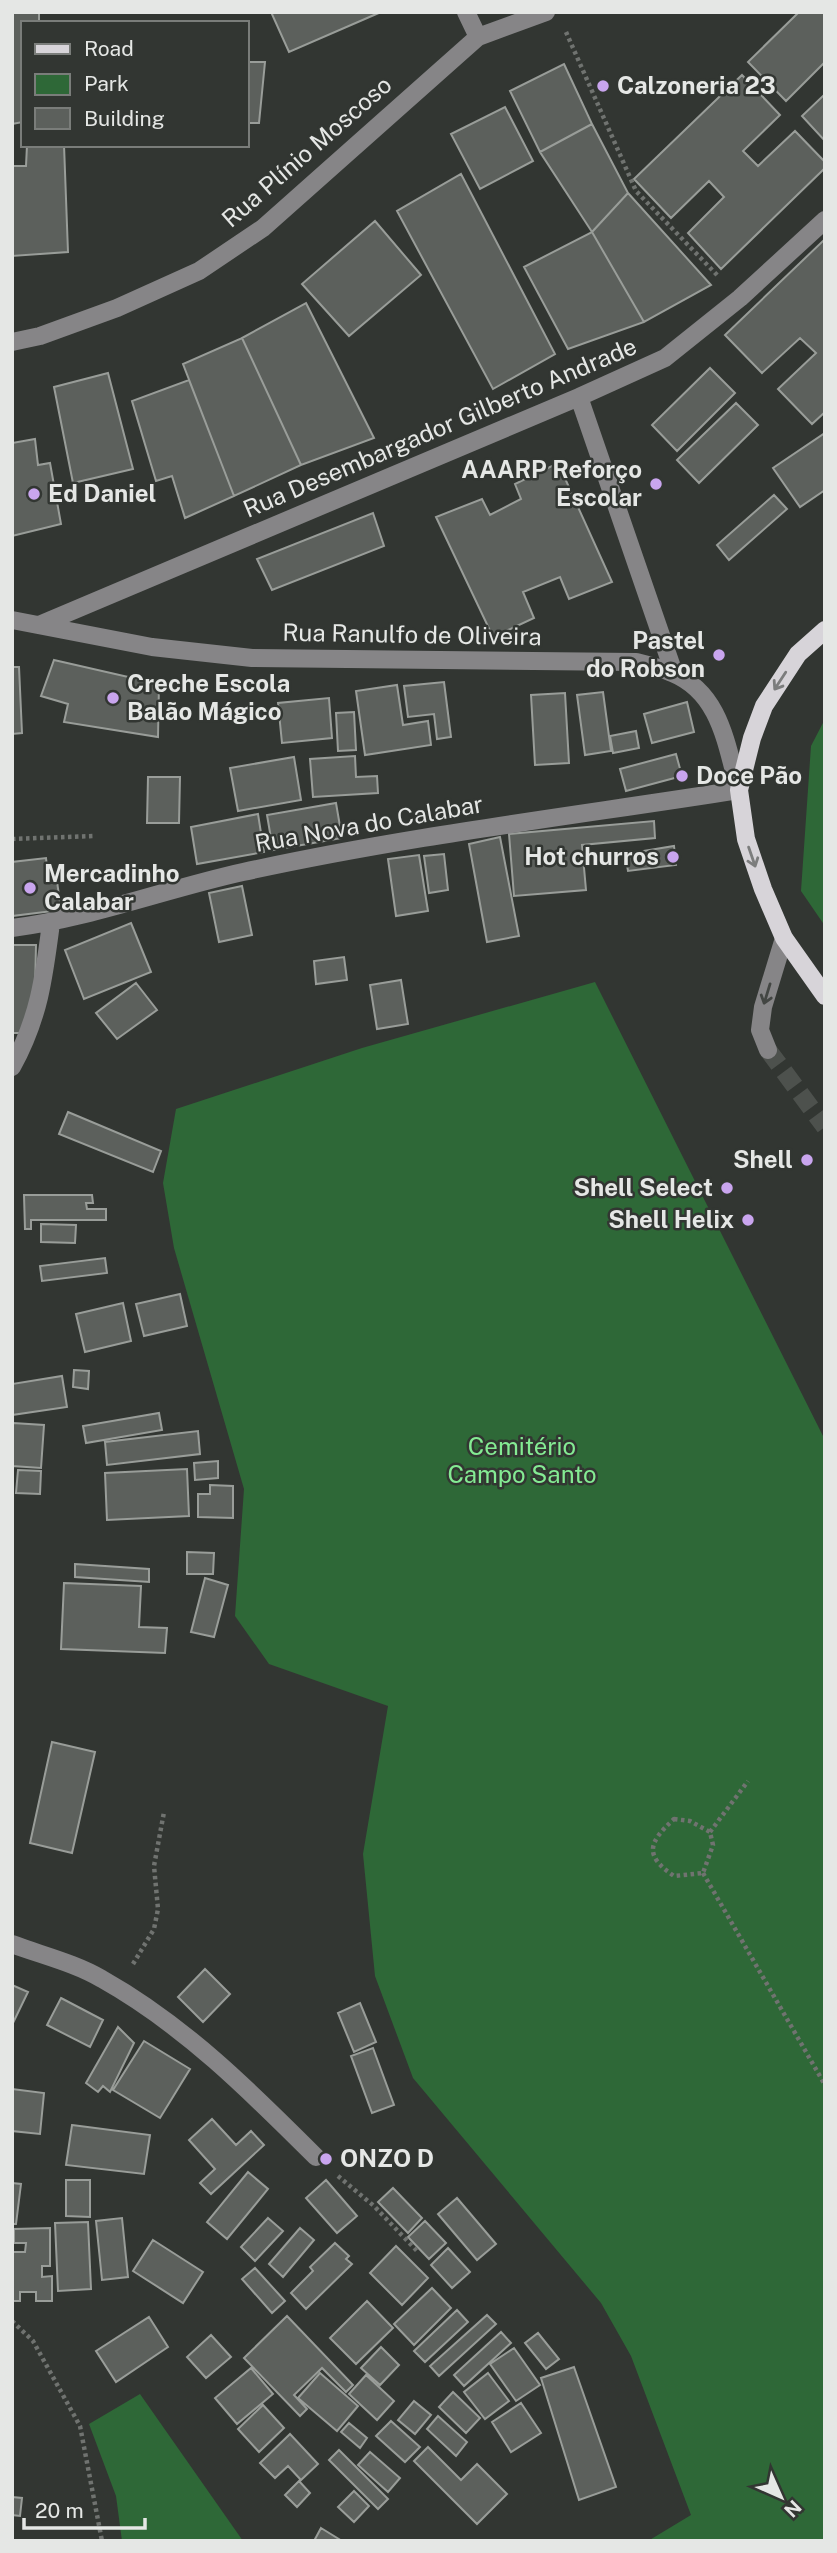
<svg xmlns="http://www.w3.org/2000/svg" width="837" height="2553" font-family="'Public Sans',sans-serif">
<style>
.green{fill:#2e6837}
.building{fill:#5c605c;stroke:#999d99;stroke-width:2}
.lines{fill:none;stroke-linecap:round;stroke-linejoin:round}
.minor-tunnel{stroke:#4d514d;stroke-width:18;stroke-dasharray:18 9;stroke-linecap:butt}
.path{stroke:#707370;stroke-width:4.5;stroke-dasharray:3.5 3.5;stroke-linecap:butt}
.minor{stroke:#868587;stroke-width:18}
.major{stroke:#d7d4d9;stroke-width:18}
.oneway{stroke:#7c7d7d}
.oneway2{stroke:#434643}
.poi-dot{fill:#c9a5ee;stroke:#323632;stroke-width:2.5}
.labels{text-anchor:middle;stroke-width:5;stroke-linejoin:round;paint-order:stroke}
.poi-label{font-size:24px;font-weight:bold;fill:#e5e7e5;stroke:#323632;text-anchor:start}
.street-label{font-size:24px;fill:#e5e7e5;stroke:#323632}
.park-label{font-size:24px;fill:#84eb93;stroke:#323632}
</style>
<rect width="100%" height="100%" fill="#323632"/>
<path class="green" d="M825,719V926L801,891L811,746Z
M595,982L825,1440V2541H648L691,2515L631,2356L601,2303L413,2078L375,1976L363,1854L388,1706L269,1664L235,1616L244,1489L174,1248L163,1183L176,1109L362,1048Z
M140,2394L243,2541H122L116,2496L89,2424Z"/>
<path class="building" d="M12,12H39V23H23V122L12,124Z
M271,12H381L289,52Z
M799,12H825V66L823,64L786,101L748,62Z
M247,62H265L259,123H247Z
M564,64L592,124L540,152L510,91Z
M742,75L780,115L743,151L758,166L795,131L825,162V168L721,269L688,233L724,197L709,181L671,218L634,179Z
M825,94V141L802,116Z
M505,107L533,161L480,189L451,134Z
M592,124L628,193L592,232L540,152Z
M27,145H64L68,252L12,256V166H26Z
M461,174L555,354L493,389L397,211Z
M628,193L711,285L644,322L592,232Z
M375,221L421,275L349,336L302,284Z
M592,232L644,322L568,349L524,267Z
M825,239V412L812,424L778,389L816,353L800,338L762,373L725,335Z
M306,303L374,438L301,465L242,338Z
M242,338L301,465L234,496L183,364Z
M710,368L735,393L677,451L652,425Z
M108,373L133,469L73,483L54,387Z
M189,380L234,496L185,518L172,476L156,481L132,401Z
M736,403L758,425L699,483L677,460Z
M825,433V490L800,507L773,468Z
M35,439L38,465L50,463L61,524L12,536V443Z
M558,463L612,582L569,599L560,577L523,592L534,618L493,637L436,517L482,499L490,515L521,499L515,484Z
M774,495L787,509L729,560L717,545Z
M373,513L384,546L272,590L257,559Z
M54,660L159,684L158,737L64,722L68,704L41,696Z
M12,667H19L22,733L12,734Z
M444,682L451,737L437,739L434,714L408,717L404,686Z
M397,685L403,725L428,721L431,745L365,755L356,691Z
M603,692L611,751L585,755L577,695Z
M565,693L569,763L535,765L531,695Z
M329,698L332,738L282,743L278,703Z
M687,702L694,732L652,743L644,714Z
M354,712L356,750L338,751L336,713Z
M636,731L639,748L613,753L610,736Z
M676,754L682,776L626,791L620,769Z
M355,756L356,777L377,776L378,793L313,797L310,759Z
M294,757L301,800L238,811L230,768Z
M148,777H180L179,823H147Z
M336,803L342,838L273,850L267,815Z
M258,814L264,852L197,864L191,827Z
M654,821L655,838L582,845L586,890L514,896L509,834Z
M500,837L519,936L487,942L469,844Z
M674,846L676,865L628,871L625,854Z
M444,854L448,890L429,893L424,856Z
M419,855L428,911L396,916L388,859Z
M46,858L48,875L56,874L61,910L12,916V862Z
M242,886L252,935L219,942L209,893Z
M131,923L151,972L84,999L65,950Z
M12,945H36L35,989L26,1033H12Z
M344,957L347,980L316,984L314,961Z
M401,980L408,1024L377,1029L370,985Z
M136,983L157,1010L117,1039L96,1013Z
M68,1112L161,1151L153,1172L59,1134Z
M24,1195H92L93,1203H86L87,1209H106V1220H31V1229H25Z
M41,1224L76,1225L75,1243L41,1242Z
M105,1258L107,1273L42,1281L40,1266Z
M180,1294L187,1326L144,1336L136,1304Z
M123,1303L131,1341L85,1352L76,1314Z
M74,1370L89,1371L88,1389L73,1387Z
M62,1376L67,1407L12,1415V1384Z
M159,1413L162,1430L86,1443L83,1426Z
M13,1423L44,1425L41,1468L12,1466Z
M198,1431L200,1454L107,1465L105,1442Z
M218,1461V1478L195,1480L194,1463Z
M187,1469L189,1516L107,1520L105,1473Z
M18,1470L41,1471L40,1494L16,1493Z
M210,1485L233,1486V1518L198,1517V1494H210Z
M187,1552L214,1553L213,1574H187Z
M75,1564L149,1569V1582L75,1577Z
M205,1578L228,1585L214,1637L191,1632Z
M64,1583L141,1586L139,1627L167,1628L165,1653L61,1649Z
M52,1742L95,1752L72,1853L30,1843Z
M205,1969L230,1994L203,2022L178,1997Z
M12,1985L28,1992L12,2025Z
M61,1998L103,2020L90,2047L47,2025Z
M360,2003L376,2042L354,2052L338,2013Z
M118,2027L134,2043L110,2092L103,2086L98,2092L86,2083Z
M144,2041L190,2069L160,2118L113,2090Z
M373,2048L394,2105L372,2113L351,2056Z
M12,2089L44,2093L40,2134L12,2131Z
M212,2119L236,2145L251,2131L264,2145L211,2194L200,2183L215,2169L189,2140Z
M72,2125L150,2135L144,2174L66,2165Z
M248,2172L268,2189L227,2239L207,2222Z
M66,2180H90V2217L66,2216Z
M326,2180L357,2216L337,2233L306,2198Z
M12,2183L21,2184L16,2224H12Z
M393,2188L422,2218L408,2233L378,2202Z
M457,2198L496,2244L477,2260L438,2214Z
M122,2218L128,2277L102,2280L96,2221Z
M268,2218L283,2231L255,2261L241,2247Z
M425,2221L446,2243L429,2259L408,2237Z
M88,2222L91,2289L58,2291L55,2223Z
M50,2228V2266H42V2277L52,2276V2301H36V2292H20V2301H12V2252H25L26,2243H14V2229Z
M300,2228L314,2240L283,2277L269,2264Z
M153,2240L203,2272L183,2303L133,2271Z
M335,2243L349,2256L346,2259L352,2264L306,2309L291,2293L313,2271L310,2267Z
M396,2246L428,2278L402,2305L370,2273Z
M448,2248L470,2272L452,2288L431,2265Z
M255,2268L285,2301L272,2313L242,2279Z
M432,2288L451,2308L414,2345L394,2324Z
M367,2301L393,2328L356,2364L330,2338Z
M457,2310L468,2322L425,2362L414,2351Z
M487,2315L496,2324L439,2376L430,2366Z
M287,2316L353,2385L346,2392L322,2368L294,2395L307,2409L300,2416L244,2358Z
M149,2317L168,2347L116,2382L96,2351Z
M501,2332L511,2343L464,2386L454,2375Z
M538,2333L559,2359L546,2369L525,2343Z
M211,2335L231,2357L206,2378L187,2357Z
M381,2347L399,2365L380,2385L361,2368Z
M514,2348L540,2385L516,2401L490,2364Z
M574,2367L616,2487L579,2500L541,2378Z
M251,2368L273,2394L237,2424L215,2398Z
M320,2373L358,2406L337,2431L298,2398Z
M488,2373L509,2401L485,2419L464,2392Z
M366,2375L394,2401L377,2420L349,2394Z
M453,2392L480,2418L466,2433L439,2407Z
M414,2401L431,2415L415,2434L398,2420Z
M521,2403L541,2433L511,2452L492,2422Z
M263,2405L284,2428L259,2452L238,2429Z
M438,2416L467,2442L456,2456L427,2429Z
M391,2421L420,2447L405,2462L376,2436Z
M349,2423L367,2438L360,2448L341,2432Z
M290,2434L318,2464L301,2480L288,2466L275,2478L260,2463Z
M428,2447L461,2480L477,2464L507,2494L477,2524L414,2461Z
M339,2450L388,2499L378,2509L329,2460Z
M370,2452L400,2478L388,2492L358,2465Z
M299,2481L310,2493L297,2507L285,2495Z
M354,2491L369,2506L354,2522L338,2507Z
M12,2497L22,2498L20,2516L12,2515Z
M321,2528L342,2541H314Z"/>
<g class="lines">
<path class="minor-tunnel" d="M768,1050L825,1127"/>
<path class="path" d="M566,32L636,191L718,276
M12,839L95,836
M674,1819L690,1821L710,1832L713,1845L703,1873L674,1876C643,1855 649,1842 674,1819Z
M710,1832L748,1781
M703,1873L825,2085
M133,1964L154,1929L158,1909L154,1866L164,1812
M338,2176L374,2206L418,2252
M12,2321L33,2341L80,2426L102,2541"/>
<path class="minor" d="M466,12L478,37
M12,342L40,336L117,308L199,271L263,228L478,37L546,12
M579,397L674,673
M12,620L152,647L252,658L636,662C648,665 661,668 672,673C721,693 726,745 739,790C573,816 407,836 243,872C166,889 91,918 12,928
M39,625L579,397L665,358L740,298L825,220
M768,1050L760,1030L763,1007L784,938
M12,1067C39,1018 44,978 51,923
M12,1944C41,1955 75,1963 102,1979C184,2025 250,2091 316,2157"/>
<path class="major" d="M825,630L798,654L764,706L752,738L739,790L746,839L763,889L784,938L825,996"/>
</g>
<defs><path id="oneway-shaft" d="M-6 0H5M1.5-3L5.5 0L1.5 3" fill="none" stroke-width="1.6" stroke-linecap="round" stroke-linejoin="round" transform="scale(1.75)"/></defs>
<g class="oneway">
<use href="#oneway-shaft" transform="translate(780 681) rotate(123)"/>
<use href="#oneway-shaft" transform="translate(752 857) rotate(71)"/>
</g>
<use class="oneway2" href="#oneway-shaft" transform="translate(767 994) rotate(107)"/>
<g class="poi-dot">
<circle cx="603" cy="86" r="7"/>
<circle cx="656" cy="484" r="7"/>
<circle cx="34" cy="494" r="7"/>
<circle cx="719" cy="655" r="7"/>
<circle cx="113" cy="698" r="7"/>
<circle cx="682" cy="776" r="7"/>
<circle cx="673" cy="857" r="7"/>
<circle cx="30" cy="888" r="7"/>
<circle cx="807" cy="1160" r="7"/>
<circle cx="727" cy="1188" r="7"/>
<circle cx="748" cy="1220" r="7"/>
<circle cx="326" cy="2159" r="7"/>
</g>
<g class="labels">
<g class="poi-label">
<text x="617" y="94">Calzoneria 23</text>
<text x="642" y="478" text-anchor="end">AAARP Reforço<tspan x="642" dy="28">Escolar</tspan></text>
<text x="48" y="502">Ed Daniel</text>
<text x="705" y="649" text-anchor="end">Pastel<tspan x="705" dy="28">do Robson</tspan></text>
<text x="127" y="692">Creche Escola<tspan x="127" dy="28">Balão Mágico</tspan></text>
<text x="696" y="784">Doce Pão</text>
<text x="659" y="865" text-anchor="end">Hot churros</text>
<text x="44" y="882">Mercadinho<tspan x="44" dy="28">Calabar</tspan></text>
<text x="793" y="1168" text-anchor="end">Shell</text>
<text x="713" y="1196" text-anchor="end">Shell Select</text>
<text x="734" y="1228" text-anchor="end">Shell Helix</text>
<text x="340" y="2167">ONZO D</text>
</g>
<g class="street-label">
<text transform="translate(307 152) rotate(-41)" y="8">Rua Plínio Moscoso</text>
<text transform="translate(440 428) rotate(-23)" y="8">Rua Desembargador Gilberto Andrade</text>
<text transform="translate(412 635) rotate(1)" y="8">Rua Ranulfo de Oliveira</text>
<text transform="translate(369 824) rotate(-10)" y="8">Rua Nova do Calabar</text>
</g>
<g class="park-label">
<text x="522" y="1455">Cemitério<tspan x="522" dy="28">Campo Santo</tspan></text>
</g>
</g>
<rect width="837" height="2553" fill="none" stroke="#e5e7e5" stroke-width="28"/>
<rect x="21" y="21" width="228" height="126" fill="#323632" stroke="#7a7d7a" stroke-width="2"/>
<rect x="35" y="44" width="35" height="10" fill="#d7d4d9" stroke="#7a7d7a" stroke-width="2"/>
<text x="84" y="56" font-size="21" fill="#e5e7e5">Road</text>
<rect x="35" y="74" width="35" height="21" fill="#2e6837" stroke="#7a7d7a" stroke-width="2"/>
<text x="84" y="91" font-size="21" fill="#e5e7e5">Park</text>
<rect x="35" y="108" width="35" height="21" fill="#5c605c" stroke="#7a7d7a" stroke-width="2"/>
<text x="84" y="126" font-size="21" fill="#e5e7e5">Building</text>
<g transform="translate(781 2497) rotate(135)" stroke="#323632" stroke-width="5" paint-order="stroke">
<path d="M0-5L12 26L0 18L-12 26Z" fill="#e5e7e5"/>
<text y="-10" font-size="19" font-weight="bold" text-anchor="middle" fill="#e5e7e5">N</text>
</g>
<path d="M24 2518v10h121v-10" fill="none" stroke="#e5e7e5" stroke-width="3.5"/>
<text x="35" y="2518" font-size="21" fill="#e5e7e5" stroke="#323632" stroke-width="5" paint-order="stroke">20 m</text>
</svg>
